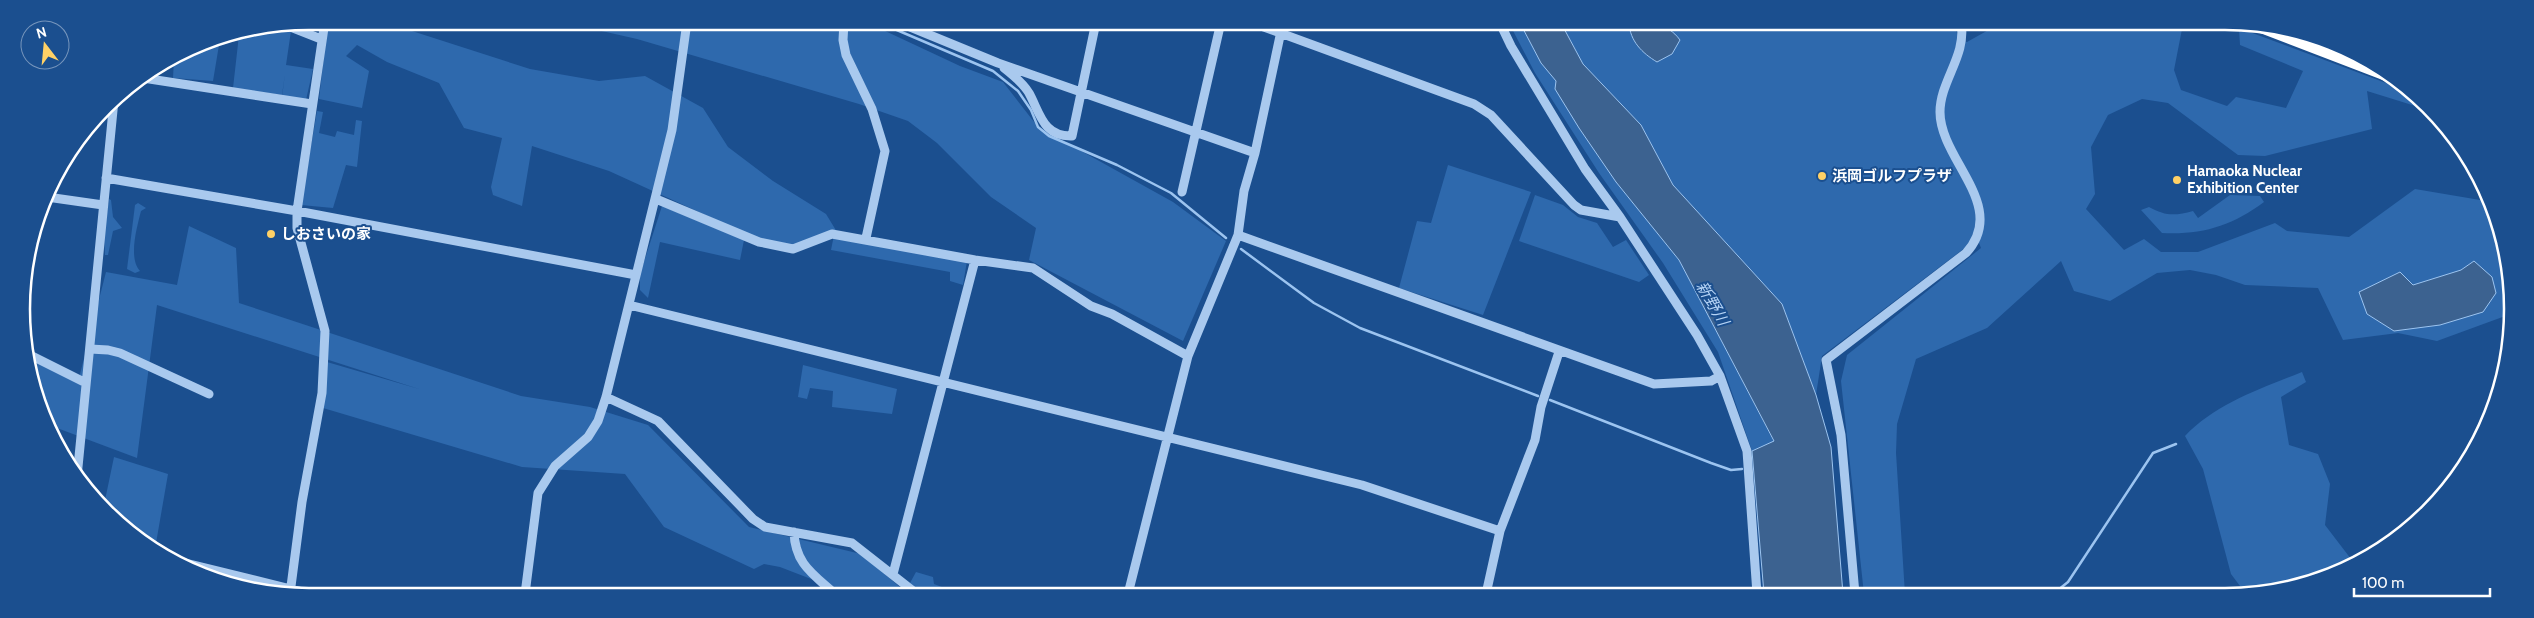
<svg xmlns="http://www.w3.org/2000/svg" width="2534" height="618" font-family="Cabin,'Noto Sans JP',sans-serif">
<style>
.green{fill:#2e69ad}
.water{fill:#3c6290;stroke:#9cc4f0}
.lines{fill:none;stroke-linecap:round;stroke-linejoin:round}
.stream{stroke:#9cc4f0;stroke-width:2.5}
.minor{stroke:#a9c9ee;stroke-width:9}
.highway{stroke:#fff;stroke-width:12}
.poi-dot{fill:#ffd166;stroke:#1b4f8f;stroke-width:2}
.labels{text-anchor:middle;stroke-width:4;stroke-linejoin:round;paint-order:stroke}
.poi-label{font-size:15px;font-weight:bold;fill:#fff;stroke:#1b4f8f;text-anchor:start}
.water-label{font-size:16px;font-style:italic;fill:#b5d3f5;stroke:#1b4f8f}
.rim{fill:none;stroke:#fff;stroke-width:2.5}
</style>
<rect width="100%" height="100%" fill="#1b4f8f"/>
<path class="green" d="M328,21H413L412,31L530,69L599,81L645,76L703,108L728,147L773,181L826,214L837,232L785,248L734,228L609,171L532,146L522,206L493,195L491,187L502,138L464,128L439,83L387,62L357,45L346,56L369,71L362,108L319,99Z
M562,22H866L960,66L1003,82L1038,127L1173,202L1226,241L1183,341L1029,260L1036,228L991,197L937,143L908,121L859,104L637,39Z
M1509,23H1520L1541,63L1557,81L1579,128L1616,182L1679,260L1774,442L1752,451L1718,352L1663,263L1599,173L1535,73Z
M1561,23H1955L1958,39L1967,42L2001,23L2183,24L2174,70L2181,90L2227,106L2236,97L2286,108L2303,71L2240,45L2239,28L2402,89L2425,109L2367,91L2372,129L2265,156L2238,155L2168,103L2142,99L2108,115L2091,147L2095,194L2086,209L2124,250L2144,239L2161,252H2198L2275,223L2287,231L2349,237L2415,189L2486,201L2503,235L2508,315L2437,341L2398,333L2343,340L2318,288L2245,285L2216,275L2190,270L2157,273L2110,301L2074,291L2061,261L1987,328L1916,359L1897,424L1896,453L1905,594H1864L1841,381L1847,355L1981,248L1975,233L1970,244L1822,356L1816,395L1782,304L1673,185L1641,125L1583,64Z
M277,28L291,31L286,65L313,69L306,100L282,97L285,74L282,95L233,88L239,35Z
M220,39L213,81L173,78L174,59L199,43Z
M317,111L323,112L319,133L335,137L337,131L354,135L356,120L362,121L357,167L346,165L333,208L301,205Z
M1448,165L1531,192L1483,315L1399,288L1417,221L1431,223Z
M1535,195L1563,205L1578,217L1597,223L1613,247L1626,240L1649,275L1639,282L1519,241Z
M2230,195L2260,196L2264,202C2232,226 2202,235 2162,233L2141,210L2149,207C2165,216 2175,216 2193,211L2198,218Z
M109,199L111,200L113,217L122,228L113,231L108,255H105L104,233Z
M138,203L146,208L141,211C137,227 128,258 140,271L135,273L127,269L135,205Z
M662,206L744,240L740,260L660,242L648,298L640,290V274Z
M189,226L236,248L239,303L521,396L590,407L648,425L749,527L861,554L908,594H842L837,589L780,567L764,564L754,569L664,527L625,474L522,467L323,408L327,362L419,389L157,305L137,458L49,425L36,401L30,354L78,382L106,272L177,285Z
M834,235L967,261L963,285L950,281V272L831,250Z
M803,365L897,389L892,414L832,407L833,391L810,388L807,399L798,397Z
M2302,372L2306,382L2281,397L2289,445L2318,454L2330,484L2325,525L2351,559L2362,560L2352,567L2262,594H2246L2231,574L2203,469L2185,436C2215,404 2262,388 2302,372Z
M114,457L168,474L155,549L104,505Z
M916,572L933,577L934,584L960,594H923L910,583Z"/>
<path class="water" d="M1520,23H1561L1583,64L1641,125L1673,185L1782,304L1816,395L1831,447L1843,594H1764L1752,451L1774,441L1679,260L1616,182L1579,128L1555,89L1556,81L1541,63Z
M1629,23C1649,23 1667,22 1680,40L1672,54L1657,62C1642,53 1630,41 1629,23Z
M2474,261L2492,277L2496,293L2483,312L2440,325L2394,331L2367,314L2359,292L2400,272L2413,285L2461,270Z"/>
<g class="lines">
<path class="stream" d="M878,22L993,71L1018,91L1031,110L1038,127L1049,136L1117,165L1171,193L1226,238
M1241,249L1314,303L1360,328L1538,396
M1550,400L1711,463L1731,470L1742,469
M2053,594L2068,582L2153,453L2176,444"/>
<path class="minor" d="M844,22L843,40L846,55L872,109L885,151L866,238
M898,22L998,63L1255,153
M1250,22L1474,104L1491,115L1574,205L1581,210L1620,217
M1500,23L1511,46L1585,169L1620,217L1697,335L1720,376L1747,451L1757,594
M288,26L321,39
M1004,68C1013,75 1023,83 1029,93C1040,113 1043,137 1072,136L1096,22
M143,78L312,104
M106,178L297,211L636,275
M1182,192L1221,22
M47,197L103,205
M656,199L759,242L793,249L832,234L975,260L1033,268L1091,306L1112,314L1188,356
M1238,235L1654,384L1711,381L1720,376
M629,305L1362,485L1500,531
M90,349L108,350L120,353L209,394
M30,355L86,383
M606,397L658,421L753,519L765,527L852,543L917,594
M77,477L114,100
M794,532C795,564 813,574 835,594
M165,558L311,594
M893,574L975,260
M290,594L302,502L322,393L325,331L297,228V211L325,21
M525,594L538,493L555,466L588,437L598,421L606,397L672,130L687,22
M1128,594L1188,356L1238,235L1244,191L1255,153L1283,22
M1486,594L1500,531L1535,440L1541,407L1559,352
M1855,594L1841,435L1826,360L1966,253C2009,206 1940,160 1940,112C1940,81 1967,55 1961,23"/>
<path class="highway" d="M2253,24L2386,75"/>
</g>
<g class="poi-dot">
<circle cx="1822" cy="176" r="5"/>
<circle cx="2177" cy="180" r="5"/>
<circle cx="271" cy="234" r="5"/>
</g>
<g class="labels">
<g class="poi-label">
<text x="2187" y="176">Hamaoka Nuclear<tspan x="2187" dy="17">Exhibition Center</tspan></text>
<text x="1832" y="181">浜岡ゴルフプラザ</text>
<text x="281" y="239">しおさいの家</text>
</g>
<g class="water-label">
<text transform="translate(1713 303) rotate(60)" y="6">新野川</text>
</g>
</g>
<path d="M0 0H2534V618H0ZM309 30H2225A279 279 0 0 1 2504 309V309A279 279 0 0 1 2225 588H309A279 279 0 0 1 30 309V309A279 279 0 0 1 309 30Z" fill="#1b4f8f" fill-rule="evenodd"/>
<path class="rim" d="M309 30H2225A279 279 0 0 1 2504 309V309A279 279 0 0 1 2225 588H309A279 279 0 0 1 30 309V309A279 279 0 0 1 309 30Z"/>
<g transform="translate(45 45) rotate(344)"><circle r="24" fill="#1b4f8f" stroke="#7695bc"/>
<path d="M0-4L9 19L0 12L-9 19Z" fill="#ffd166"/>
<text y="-8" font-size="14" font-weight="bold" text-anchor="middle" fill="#ffffff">N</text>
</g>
<path d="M2354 588v8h136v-8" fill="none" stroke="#ffffff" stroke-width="2.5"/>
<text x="2362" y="588" font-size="15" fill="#ffffff" stroke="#1b4f8f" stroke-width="4" paint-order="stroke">100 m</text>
</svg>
